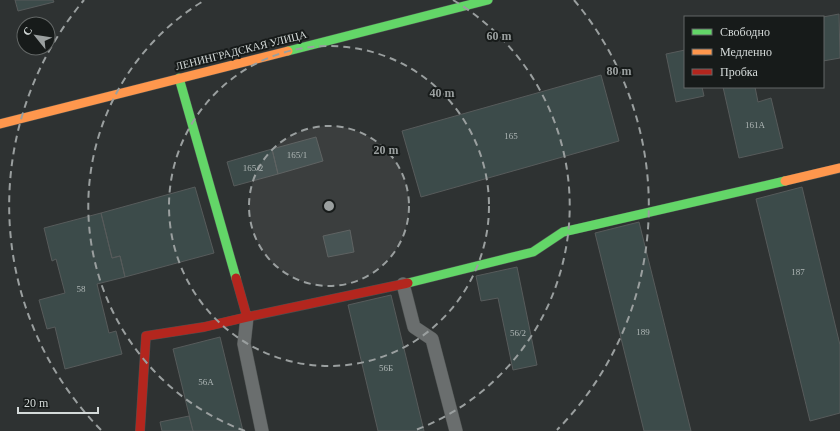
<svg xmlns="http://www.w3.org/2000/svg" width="840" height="431" font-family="Georgia,serif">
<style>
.building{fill:#3c4b4a;stroke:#575b5b}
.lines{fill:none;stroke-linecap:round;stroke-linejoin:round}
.lane-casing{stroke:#4c504f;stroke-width:14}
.fast-casing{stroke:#4c504f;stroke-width:10}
.slow-casing{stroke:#4c504f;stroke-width:10}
.jam-casing{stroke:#4c504f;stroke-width:10}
.lane{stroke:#6a6e6e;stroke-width:13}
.fast{stroke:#63d668;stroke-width:9}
.slow{stroke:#ff974d;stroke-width:9}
.jam{stroke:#b3261e;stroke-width:9}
.ring{fill:none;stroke:#9a9f9f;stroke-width:2;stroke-dasharray:7 5}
.labels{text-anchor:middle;stroke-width:4;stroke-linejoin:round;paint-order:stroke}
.number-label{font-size:9px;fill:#aeb6b5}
.street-label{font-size:11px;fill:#d4dad9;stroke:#171b1a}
.centre{fill:#9a9f9f;stroke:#171b1a;stroke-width:2}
.ring-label{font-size:12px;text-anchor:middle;font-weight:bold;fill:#9a9f9f;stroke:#171b1a;stroke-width:4;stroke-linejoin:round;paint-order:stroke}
</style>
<rect width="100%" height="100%" fill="#2e3232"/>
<path class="building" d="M15,0H53L54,2L18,11Z
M839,14L840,58L823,61V17Z
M685,50V87H702L704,96L676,102L666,54Z
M601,75L619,141L421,197L402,131Z
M723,87H755L758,102L771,98L783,148L739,158Z
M316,137L323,161L278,174L272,149Z
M272,149L278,174L234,186L227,162Z
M195,187L214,253L125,277L120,256L112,258L101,213Z
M802,187L840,345V413L810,421L756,199Z
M101,213L112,258L120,256L125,277L97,284L109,333L116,331L122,354L65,369L55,327L47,329L39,300L65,293L56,259L52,261L44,228Z
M639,222L691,431H644L595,233Z
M350,230L354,252L328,257L323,236Z
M517,267L537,365L513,370L498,298L481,301L476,276Z
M391,295L424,431H378L348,305Z
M220,337L243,431H193L173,349Z
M189,416L193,431H162L160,422Z"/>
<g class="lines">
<defs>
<path id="lane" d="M403,284L414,327L432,339L456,431
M247,317L244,344L262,431"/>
<path id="fast" d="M288,51L488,0
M179,78L236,278
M408,283L533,252L563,232L785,181"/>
<path id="slow" d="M0,124L288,51
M785,181L840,168"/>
<path id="jam" d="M247,317L408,283
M140,431L146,336L204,327L247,317L236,278"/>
</defs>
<use href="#lane" class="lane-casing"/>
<use href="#fast" class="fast-casing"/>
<use href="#slow" class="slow-casing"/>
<use href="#jam" class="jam-casing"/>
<use href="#lane" class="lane"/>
<use href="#fast" class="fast"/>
<use href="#slow" class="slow"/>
<use href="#jam" class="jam"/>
</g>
<circle cx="329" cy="206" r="80" fill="#9a9f9f" fill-opacity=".12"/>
<g class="ring">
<circle cx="329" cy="206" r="80"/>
<circle cx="329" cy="206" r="160"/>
<path d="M245 431A240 240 0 0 1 205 0M453 0A240 240 0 0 1 413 431"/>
<path d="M101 430A320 320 0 0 1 84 0M574 0A320 320 0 0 1 557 430"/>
</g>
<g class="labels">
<g class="number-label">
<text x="755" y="128">161А</text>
<text x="511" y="139">165</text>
<text x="297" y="158">165/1</text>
<text x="253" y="171">165/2</text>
<text x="798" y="275">187</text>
<text x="81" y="292">58</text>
<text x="643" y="335">189</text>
<text x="518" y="336">56/2</text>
<text x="386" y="371">56Б</text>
<text x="206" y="385">56А</text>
</g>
<g class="street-label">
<text transform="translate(241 50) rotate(-14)" y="4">ЛЕНИНГРАДСКАЯ УЛИЦА</text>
</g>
</g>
<circle cx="329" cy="206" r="6" class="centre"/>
<g class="ring-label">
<text x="499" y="40">60 m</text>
<text x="619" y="75">80 m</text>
<text x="442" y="97">40 m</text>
<text x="386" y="154">20 m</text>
</g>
<rect x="684" y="16" width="140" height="72" fill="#171b1a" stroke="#636766"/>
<rect x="692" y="29" width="20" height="6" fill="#63d668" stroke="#636766"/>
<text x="720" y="36" font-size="12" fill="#d4dad9">Свободно</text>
<rect x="692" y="49" width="20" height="6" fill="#ff974d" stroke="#636766"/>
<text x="720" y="56" font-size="12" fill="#d4dad9">Медленно</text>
<rect x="692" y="69" width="20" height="6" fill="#b3261e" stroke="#636766"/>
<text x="720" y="76" font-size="12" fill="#d4dad9">Пробка</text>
<g transform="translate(36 36) rotate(300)"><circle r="19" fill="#171b1a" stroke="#636766"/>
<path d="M0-3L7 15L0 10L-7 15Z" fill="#9a9f9f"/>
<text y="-6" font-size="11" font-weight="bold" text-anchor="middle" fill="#d4dad9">С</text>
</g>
<path d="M18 407v6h80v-6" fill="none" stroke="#d4dad9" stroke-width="2"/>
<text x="24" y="407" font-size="12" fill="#d4dad9" stroke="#171b1a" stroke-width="3" paint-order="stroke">20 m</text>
</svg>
